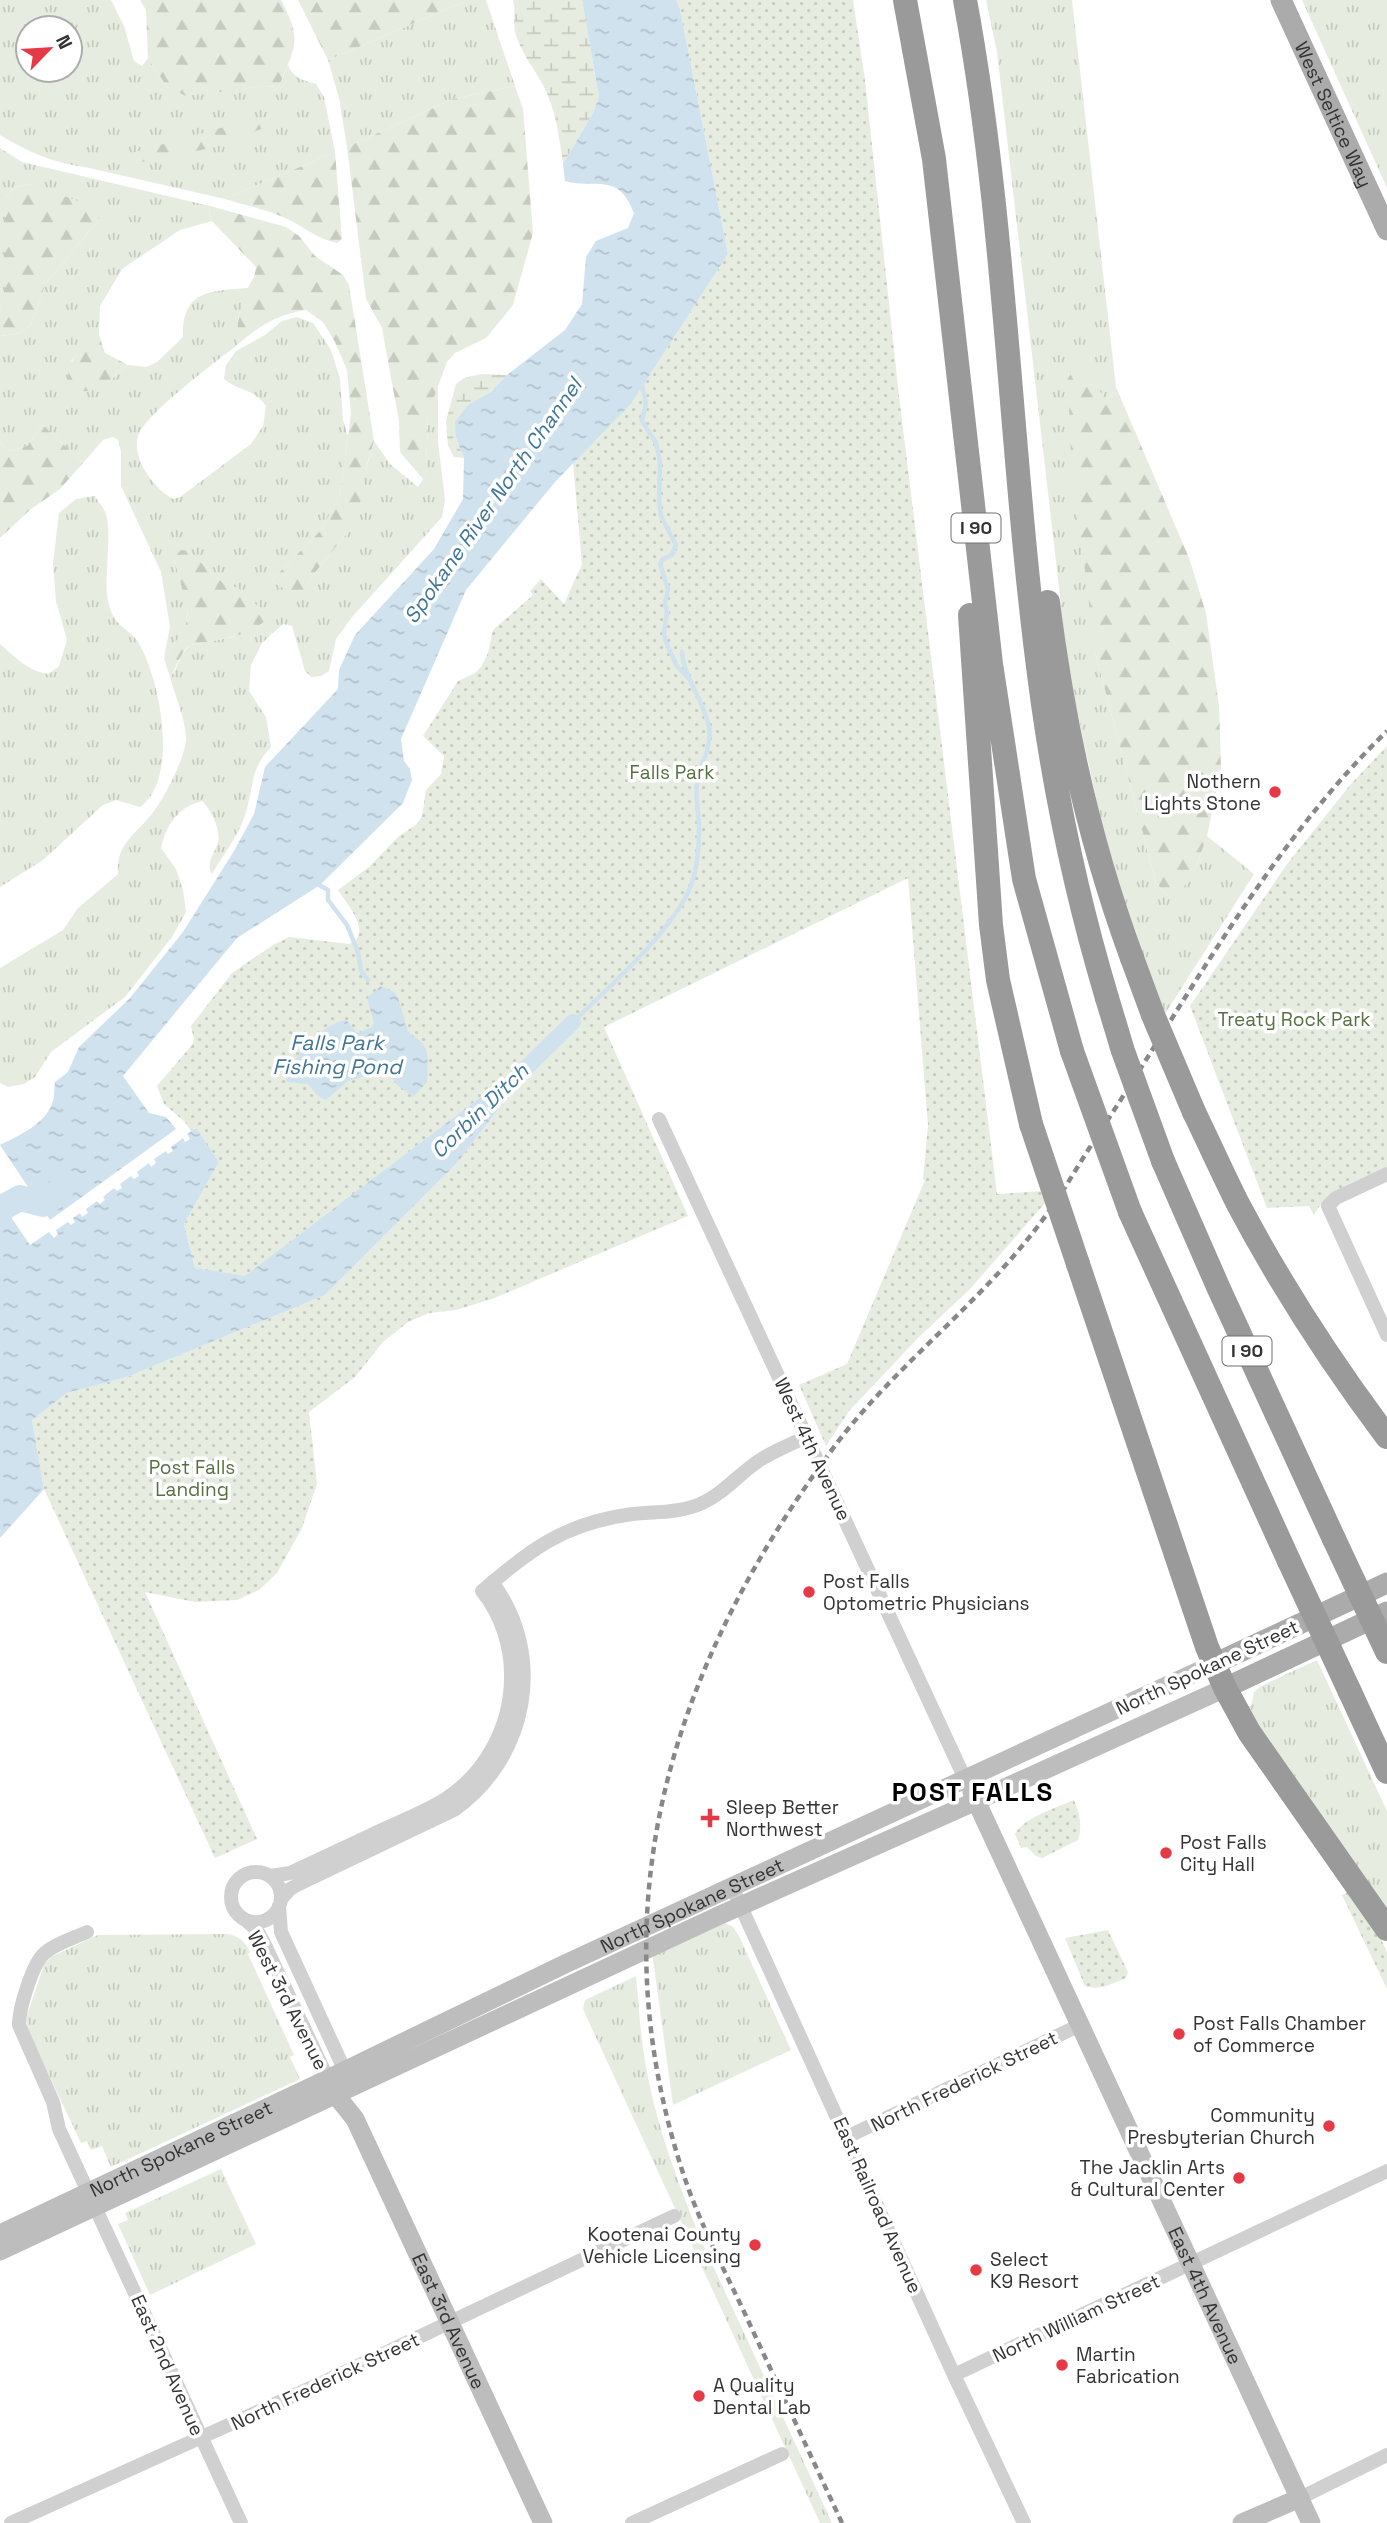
<svg xmlns="http://www.w3.org/2000/svg" width="1387" height="2523" font-family="'Space Grotesk',sans-serif">
<style>
.grass{fill:url(#grass-tufts);fill-rule:evenodd}
.forest{fill:url(#forest-firs)}
.wetland{fill:url(#wetland-marsh)}
.park{fill:url(#park-dots)}
.water{fill:url(#water-ripples)}
.lines{fill:none;stroke-linecap:round;stroke-linejoin:round}
.stream{stroke:#cfe2ee;stroke-width:4.5}
.canal{stroke:#cfe2ee;stroke-width:16}
.river{stroke:#cfe2ee;stroke-width:26}
.street{stroke:#d0d0d0;stroke-width:14}
.secondary{stroke:#bdbdbd;stroke-width:19}
.primary{stroke:#ababab;stroke-width:21}
.highway{stroke:#9a9a9a;stroke-width:24}
.rail{stroke:#888;stroke-width:4.5;stroke-dasharray:7 5;stroke-linecap:butt}
.highway-bridge{stroke:#9a9a9a;stroke-width:24}
.poi-dot{fill:#e63946;stroke:#fff;stroke-width:2.5}
.labels{text-anchor:middle;stroke-width:7;stroke-linejoin:round;paint-order:stroke}
.shield{fill:#fff;stroke:#707070;stroke-width:2}
.shield-label{font-size:18px;font-weight:bold;fill:#333}
.street-label{font-size:19px;fill:#333;stroke:#fff}
.park-label{font-size:19px;fill:#56703f;stroke:#fff}
.poi-label{font-size:19px;fill:#333;stroke:#fff;text-anchor:start}
.water-label{font-size:21px;font-style:italic;fill:#3f7597;stroke:#fff}
.district-label{font-size:26px;font-weight:bold;letter-spacing:2px;fill:#000;stroke:#fff}
</style>
<defs>
<pattern id="grass-tufts" width="24" height="20" patternUnits="userSpaceOnUse" patternTransform="scale(1.75)"><rect width="24" height="20" fill="#e6ecdf"/><path d="M3 7l-1-3M5 7V3M7 7l1-3M15 17l-1-3M17 17v-4M19 17l1-3" fill="none" stroke="#c6cbc0"/></pattern>
<pattern id="forest-firs" width="22" height="20" patternUnits="userSpaceOnUse" patternTransform="scale(1.75)"><rect width="22" height="20" fill="#e6ecdf"/><path d="M5 1l3.5 6h-7zM16 11l3.5 6h-7z" fill="#c6cbc0"/></pattern>
<pattern id="wetland-marsh" width="20" height="14" patternUnits="userSpaceOnUse" patternTransform="scale(1.75)"><rect width="20" height="14" fill="#e6ecdf"/><path d="M1 5h8M5 5V1M11 12h8M15 12V8" fill="none" stroke="#c6cbc0"/></pattern>
<pattern id="park-dots" width="8" height="8" patternUnits="userSpaceOnUse" patternTransform="scale(1.75)"><rect width="8" height="8" fill="#e6ecdf"/><path d="M2 2h.1M6 6h.1" fill="none" stroke="#c6cbc0" stroke-width="1.8" stroke-linecap="round"/></pattern>
<pattern id="water-ripples" width="26" height="14" patternUnits="userSpaceOnUse" patternTransform="scale(1.75)"><rect width="26" height="14" fill="#cfe2ee"/><path d="M2 4q2-2 4 0t4 0M15 11q2-2 4 0t4 0" fill="none" stroke="#b2c2cd"/></pattern>
</defs>
<rect width="100%" height="100%" fill="#fff"/>
<path class="grass" d="M0,0H111L124,26L134,61L142,66L148,58L167,87L186,95L266,86L279,87L288,65C293,78 304,81 316,84L324,97L335,152L225,199L85,167C53,163 28,152 0,135ZM28,28H70V70H28Z
M468,0H486L515,86L453,99L347,147L339,98L328,60Z
M986,0H1072L1116,387L1106,402L1095,652L1156,883L1168,896L1195,870L1207,836L1254,874L1163,1017L1138,949L1102,825L1069,674L997,52Z
M1302,0H1387V188Z
M0,148L22,162L210,206L209,212L212,221L180,230L122,269L100,306L99,335L71,361L108,382L128,365L146,367L157,362L183,337C182,290 210,291 248,288L238,318L237,345C216,362 145,414 138,436C131,459 155,489 173,499L180,497L251,444L263,426L266,406C251,387 242,393 224,379L226,365L236,351L265,335L282,321L297,317L313,323L331,350L340,379L343,420L348,436L340,495L322,529L271,581L302,595L313,575L348,532L374,441L390,464L418,487L426,474L428,413L438,382V442L445,499L442,517L353,616L336,639L329,671L321,676L311,677L305,671L292,626L283,624L262,643L251,665L249,691L266,717L271,747C248,772 255,786 245,815C239,835 223,855 212,874C205,862 215,854 218,842C221,829 211,810 202,801C178,807 166,825 161,848L176,869L183,890L186,912L172,937L125,997L51,1052L35,1077L24,1084L8,1087L0,1083V968L63,930L77,909L118,874C116,844 134,836 151,815C164,799 183,762 186,741C187,724 175,695 170,677L176,669L181,655L190,645L233,637L263,624L239,589L222,582L189,551L174,558L188,610L185,629L164,658L170,627L161,572L121,486V451L118,440L113,437L103,440L83,463L43,425L27,446L9,451L0,443V336L21,333L31,324L46,283L99,220L30,184L15,187L5,198V297L0,310Z
M95,496C98,502 104,508 106,514C113,539 102,581 109,605C115,628 128,627 138,642C160,677 180,780 140,807L116,800L103,805L43,860L0,887V644C15,657 29,672 49,674L59,666L67,640L56,601L53,564L59,513L76,499Z
M1317,1660L1387,1811V1916L1244,1706H1251L1254,1692L1261,1686Z
M725,1923L733,1927L739,1936L791,2050L673,2105L652,1952L715,1925Z
M226,1934C238,1935 245,1941 250,1952L248,1954L294,2055L290,2057L300,2079L111,2167L102,2146L91,2150L87,2141L81,2143L28,2031L26,2018L44,1965L51,1957L98,1935Z
M636,1976C639,2004 640,2033 645,2061C655,2122 678,2182 701,2240L832,2523H820L583,2009L585,2000Z
M221,2169L256,2244L150,2295L118,2224L128,2220L125,2213Z"/>
<path class="forest" d="M140,0H281C303,42 295,45 279,87L266,86L186,96L167,87L148,58L146,10Z
M298,0H468L328,60Z
M515,86L523,109L533,233L513,305L486,338L455,353L447,362L428,413L426,474L423,479L400,452L399,421L382,328L366,299L347,147L453,99Z
M256,118L268,122L266,127L216,147L122,166L117,159L135,152Z
M335,152L342,239L337,243C318,240 302,225 283,217C265,209 244,205 225,199Z
M30,184L95,207L99,220L46,283L31,324L21,333L0,336V310L5,296V198L15,187Z
M210,206L286,227L299,236L315,256L343,275L349,285L374,441L366,468L360,504L348,532L313,575L302,596L298,597L271,581L322,529L340,495L351,414L347,370L335,342L323,322L306,310C278,314 259,326 237,345C236,326 240,305 248,288C252,280 255,277 256,267L212,221L209,212Z
M99,335L105,353L128,365C108,382 99,394 71,391C61,362 79,353 99,335Z
M1076,367L1088,369L1106,402L1116,387L1189,558L1206,613L1219,706L1221,769L1207,836L1195,870L1183,888L1168,896L1156,883L1095,652L1071,456L1068,378Z
M43,425L83,463L60,489L31,509L0,538V443L9,451L27,446Z
M181,550L189,551L222,582L239,589L269,616C257,634 228,638 208,642C203,643 195,643 191,645C180,650 177,668 170,677L164,658L185,629L188,611L174,558Z"/>
<path class="wetland" d="M513,0H582L599,97L593,113L563,164C559,136 556,110 543,85C533,67 521,53 515,32C513,22 516,11 513,0Z
M481,374L507,375L492,391L468,405L456,438L464,458L454,457L448,446L446,421L456,384L464,378Z"/>
<path class="park" d="M676,0H853L865,80L899,396L997,1194L1043,1191L1046,1202L970,1289L917,1339L849,1411L826,1446L799,1385L847,1364L925,1180L923,1179L928,1125L908,878L604,1027L688,1216L492,1299L456,1310L429,1313L408,1322L383,1342L355,1377L309,1412L317,1484L302,1528L277,1573L259,1590L237,1600L195,1602L145,1592L257,1839L215,1858L44,1489L32,1420L67,1393L127,1377L325,1295L457,1163L503,1103L491,1089L245,1277L195,1268L184,1224L219,1162L195,1128L191,1131L185,1122L164,1104L157,1086L192,1045L194,1040L191,1026L232,973L273,945L289,937L349,944C374,934 347,904 338,890L369,867L398,837L417,824L422,816L426,790L441,774L444,756L423,736L458,681L475,673L481,667L488,653L493,630L533,595L530,591L541,579L564,604L582,564L573,463L631,404L728,254L680,9Z
M1387,746V1167C1362,1179 1327,1189 1314,1215L1309,1206L1267,1208L1190,1006L1287,864L1351,784Z
M1074,1800C1079,1811 1083,1828 1078,1840L1042,1858L1036,1856L1027,1847L1021,1848L1015,1834C1023,1818 1058,1807 1074,1800Z
M1348,1892L1379,1935L1387,1952V1989L1342,1895Z
M1108,1930L1128,1972L1126,1978C1111,1984 1100,1991 1085,1986L1065,1938Z"/>
<path class="water" d="M582,0H676L680,9L728,254L631,404L555,482L466,590L401,739L404,761L410,769L412,780L403,803L320,885L237,938L123,1076L149,1113L166,1117L176,1129L50,1220L0,1145C18,1136 44,1125 52,1104C55,1097 54,1089 55,1082L68,1072L79,1047L130,998L183,932L234,851L254,814L265,767L338,689L339,670L355,635L434,549L463,499L464,458L456,438L455,422L468,405L492,391L507,375L565,330L582,304L586,257L596,241L628,228L634,213C618,171 597,190 565,181L563,164L593,113L599,97Z
M381,986L394,992L398,998L408,1031L422,1043L426,1049L428,1060L427,1082L413,1097L396,1084L387,1070L348,1081L326,1100L318,1096L308,1084L287,1082L285,1074C298,1054 321,1024 346,1020L357,1033L372,1027L374,1023L367,998Z
M491,1089L503,1103L457,1163L325,1295L127,1377L67,1393L32,1420L44,1489L0,1538V1201L30,1245L49,1232L54,1238L58,1234L56,1230L68,1222L71,1225L75,1222L73,1218L80,1213L82,1217L88,1213L86,1209L97,1201L100,1204L105,1200L103,1197L114,1188L117,1191L122,1188L120,1184L131,1176L134,1179L139,1176L137,1172L149,1163L151,1167L156,1163L154,1159L166,1151L168,1154L173,1151L171,1147L183,1138L185,1142L190,1139L187,1134L196,1128L219,1162L184,1224L195,1268L245,1276Z"/>
<g class="lines">
<path class="stream" d="M641,381L646,403L642,421L656,443L660,462L659,502L661,516L676,545L672,555L663,559L660,564L668,589L665,603L667,612L664,633L665,640L676,665L690,680
M319,885L328,890V900L347,925L358,952L361,971L368,980
M573,1022C606,990 682,923 693,879C698,863 699,844 699,826C699,813 695,797 697,784C700,763 712,749 709,727C704,700 684,679 682,652"/>
<path class="canal" d="M484,1109L573,1022"/>
<path class="river" d="M0,1212L4,1207L20,1198L43,1204L60,1192L63,1183"/>
<path class="street" d="M659,1119L965,1779
M1387,1174L1336,1198L1328,1206L1387,1335
M231 1897a25 25 0 1 1 50 0a25 25 0 1 1-50 0Z
M270,1876L290,1873C322,1858 354,1843 386,1828C406,1819 426,1811 444,1800C485,1774 510,1728 511,1680C512,1648 502,1616 482,1591C531,1550 561,1525 626,1515C649,1511 672,1514 695,1506C721,1497 737,1475 760,1460C775,1450 792,1444 808,1436
M732,1887L954,2375L1024,2523
M281,1899L290,1889L299,1884L454,1810C528,1758 547,1655 492,1582
M279,1906L281,1932L345,2071
M247,1921L257,1930L263,1941L328,2079
M87,1932C74,1938 57,1943 46,1952C33,1961 19,2008 19,2025L53,2102L59,2129L241,2523
M847,2137L1080,2025
M954,2375L1387,2171
M1300,2498L1387,2455
M11,2523L324,2382L674,2216
M632,2523L782,2454"/>
<g class="secondary">
<path id="s1" d="M972,1792L1311,2523"/>
<path id="s2" d="M330,2084L335,2094L355,2119L543,2523"/>
<path id="s3" d="M0,2234L313,2086L565,1964L1214,1664"/>
<path d="M0,2251L718,1916L976,1801L1225,1688"/>
<path d="M1242,2523L1300,2498"/>
</g>
<g class="primary">
<path id="s4" d="M1281,0L1387,230"/>
<path d="M1214,1664L1387,1583"/>
<path d="M1225,1688L1387,1612"/>
</g>
<path class="highway" d="M905,0L934,159L991,664L1024,879L1072,1051
M965,0C1008,232 1010,470 1043,704C1057,803 1078,901 1107,998
M1048,602C1063,723 1090,844 1132,958
M970,615L991,925L998,980L1031,1124
M1194,1112C1209,1143 1223,1174 1238,1204C1281,1285 1332,1364 1387,1437
M1163,1161L1219,1289L1334,1539
M1130,1212L1289,1561
M1078,1264L1207,1647L1225,1688L1249,1732L1387,1929
M1350,1692L1387,1772"/>
<path class="rail" d="M842,2523C810,2454 778,2385 746,2316C724,2269 699,2222 683,2173C595,1904 672,1663 837,1443C898,1363 981,1303 1041,1222C1060,1198 1075,1170 1092,1144C1185,1004 1266,849 1387,731"/>
<path class="highway-bridge" d="M1132,958L1153,1015L1194,1112
M1107,998L1123,1051L1163,1161
M1072,1051L1130,1212
M1031,1124L1078,1264
M1334,1539L1387,1652
M1289,1561L1350,1692"/>
</g>
<g class="poi-dot">
<circle cx="1275" cy="792" r="7"/>
<circle cx="809" cy="1592" r="7"/>
<path d="M706.5 1807.5h7v7h7v7h-7v7h-7v-7h-7v-7h7z"/>
<circle cx="1166" cy="1853" r="7"/>
<circle cx="1179" cy="2034" r="7"/>
<circle cx="1329" cy="2126" r="7"/>
<circle cx="1239" cy="2178" r="7"/>
<circle cx="755" cy="2245" r="7"/>
<circle cx="976" cy="2270" r="7"/>
<circle cx="1062" cy="2365" r="7"/>
<circle cx="699" cy="2396" r="7"/>
</g>
<g class="labels">
<g class="shield">
<rect x="951.5" y="513.5" width="49" height="29" rx="5"/>
<rect x="1222.5" y="1336.5" width="49" height="29" rx="5"/>
</g>
<g class="shield-label">
<text x="976" y="534">I 90</text>
<text x="1247" y="1357">I 90</text>
</g>
<g class="street-label">
<text dy="7" stroke="none"><textPath href="#s4" startOffset="126">West Seltice Way</textPath></text>
<text transform="translate(813 1449) rotate(65)" y="7">West 4th Avenue</text>
<text transform="translate(1207 1667) rotate(-25)" y="7">North Spokane Street</text>
<text dy="7" stroke="none"><textPath href="#s3" startOffset="766">North Spokane Street</textPath></text>
<text transform="translate(288 2000) rotate(63)" y="7">West 3rd Avenue</text>
<text transform="translate(964 2081) rotate(-26)" y="7">North Frederick Street</text>
<text dy="7" stroke="none"><textPath href="#s3" startOffset="200">North Spokane Street</textPath></text>
<text transform="translate(878 2205) rotate(66)" y="7">East Railroad Avenue</text>
<text dy="7" stroke="none"><textPath href="#s1" startOffset="555">East 4th Avenue</textPath></text>
<text transform="translate(1076 2318) rotate(-25)" y="7">North William Street</text>
<text dy="7" stroke="none"><textPath href="#s2" startOffset="266">East 3rd Avenue</textPath></text>
<text transform="translate(168 2365) rotate(66)" y="7">East 2nd Avenue</text>
<text transform="translate(325 2381) rotate(-25)" y="7">North Frederick Street</text>
</g>
<g class="park-label">
<text x="672" y="779">Falls Park</text>
<text x="1294" y="1026">Treaty Rock Park</text>
<text x="192" y="1474">Post Falls<tspan x="192" dy="22">Landing</tspan></text>
</g>
<g class="poi-label">
<text x="1261" y="788" text-anchor="end">Nothern<tspan x="1261" dy="22">Lights Stone</tspan></text>
<text x="823" y="1588">Post Falls<tspan x="823" dy="22">Optometric Physicians</tspan></text>
<text x="726" y="1814">Sleep Better<tspan x="726" dy="22">Northwest</tspan></text>
<text x="1180" y="1849">Post Falls<tspan x="1180" dy="22">City Hall</tspan></text>
<text x="1193" y="2030">Post Falls Chamber<tspan x="1193" dy="22">of Commerce</tspan></text>
<text x="1315" y="2122" text-anchor="end">Community<tspan x="1315" dy="22">Presbyterian Church</tspan></text>
<text x="1225" y="2174" text-anchor="end">The Jacklin Arts<tspan x="1225" dy="22">&amp; Cultural Center</tspan></text>
<text x="741" y="2241" text-anchor="end">Kootenai County<tspan x="741" dy="22">Vehicle Licensing</tspan></text>
<text x="990" y="2266">Select<tspan x="990" dy="22">K9 Resort</tspan></text>
<text x="1076" y="2361">Martin<tspan x="1076" dy="22">Fabrication</tspan></text>
<text x="713" y="2392">A Quality<tspan x="713" dy="22">Dental Lab</tspan></text>
</g>
<g class="water-label">
<text transform="translate(493 501) rotate(-55)" y="7">Spokane River North Channel</text>
<text x="337" y="1050">Falls Park<tspan x="337" dy="24">Fishing Pond</tspan></text>
<text transform="translate(480 1111) rotate(-44)" y="7">Corbin Ditch</text>
</g>
<g class="district-label">
<text x="973" y="1801">POST FALLS</text>
</g>
</g>
<g transform="translate(49 49) rotate(65)"><circle r="33" fill="#ffffff" stroke="#adadad" stroke-width="2"/>
<path d="M0-5L12 26L0 18L-12 26Z" fill="#e63946"/>
<text y="-10" font-size="19" font-weight="bold" text-anchor="middle" fill="#333333">N</text>
</g>
</svg>
